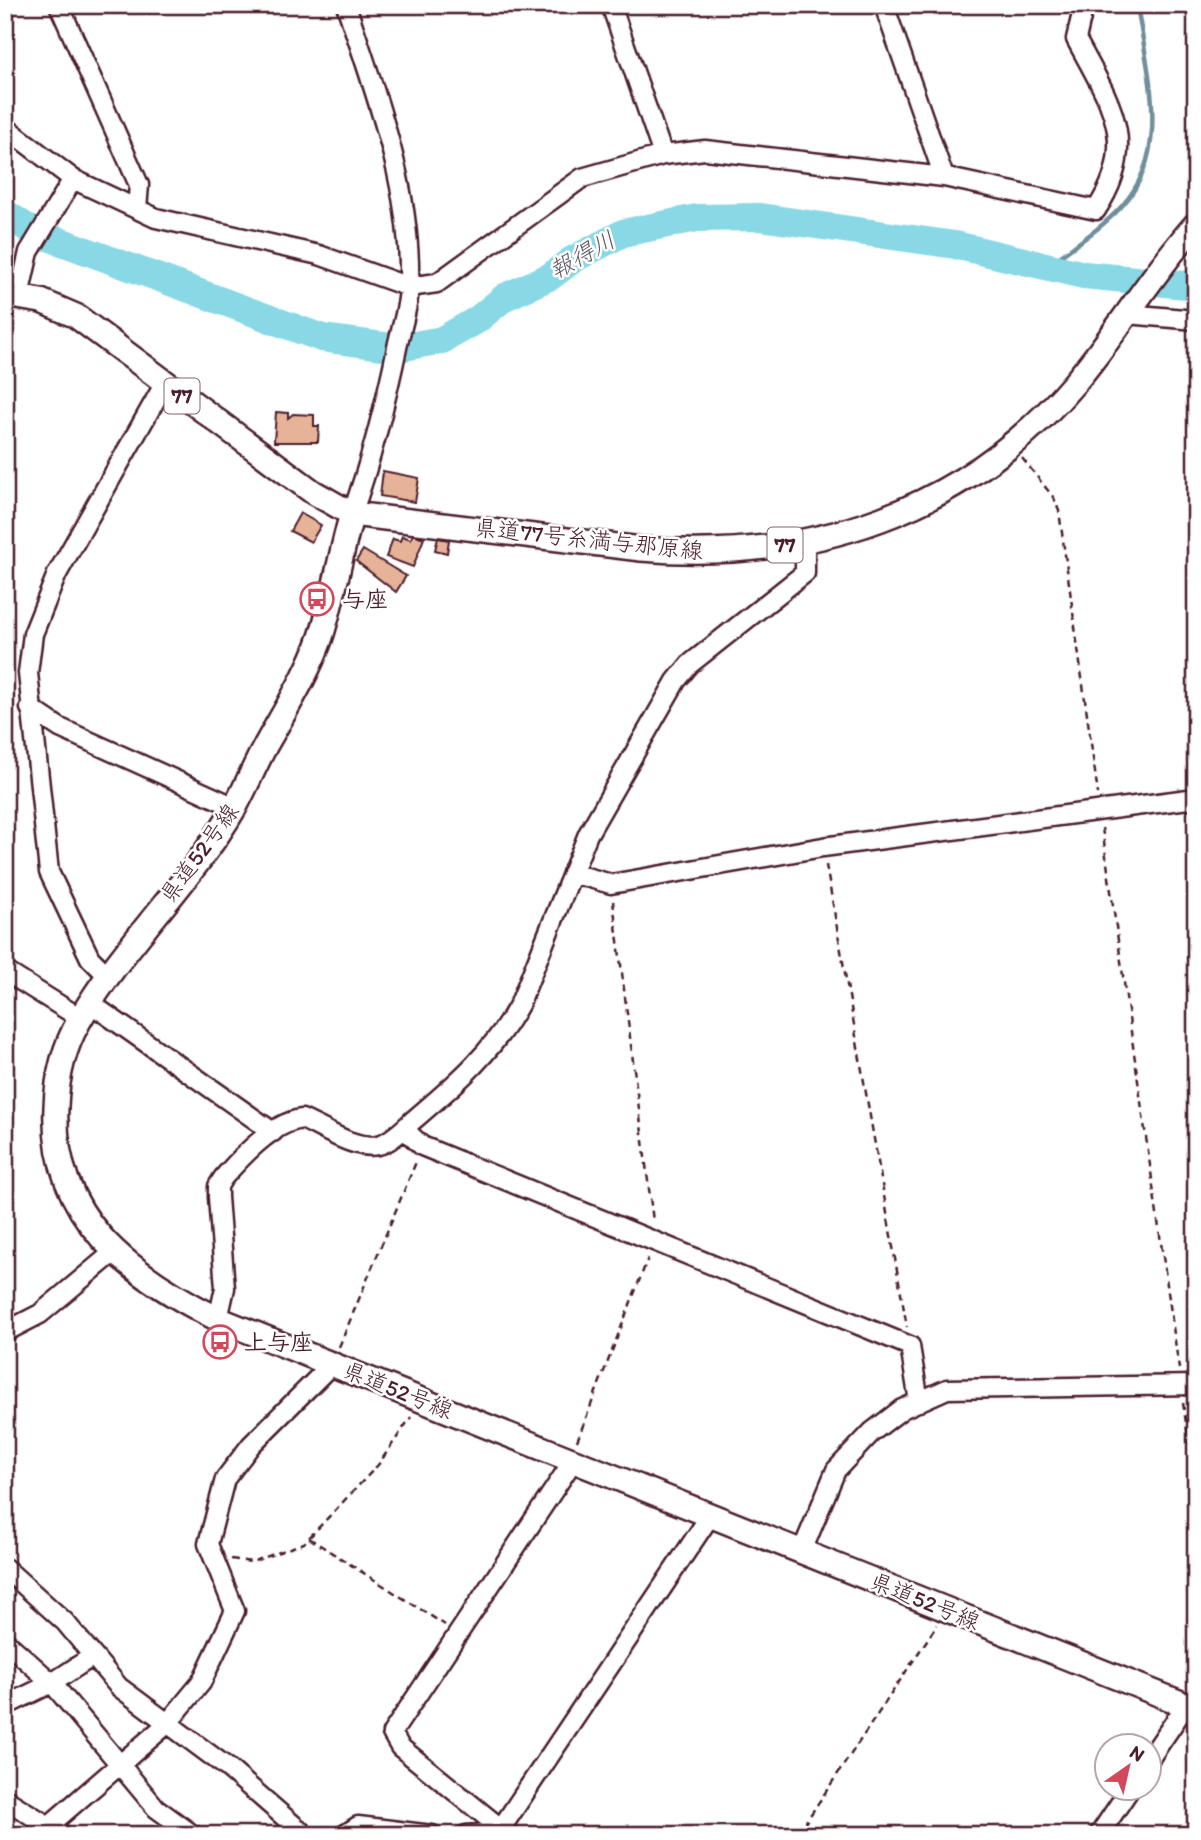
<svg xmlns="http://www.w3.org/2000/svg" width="1201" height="1840" font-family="Itim,'Klee One',sans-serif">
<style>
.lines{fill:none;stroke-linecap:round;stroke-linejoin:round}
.stream{stroke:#6f8e9b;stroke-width:4.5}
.river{stroke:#88d8e5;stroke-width:28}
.building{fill:#e6b398;stroke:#4a1f2b;stroke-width:2}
.minor-casing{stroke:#4a1f2b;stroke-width:23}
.major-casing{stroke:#4a1f2b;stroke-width:28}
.path{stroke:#4a1f2b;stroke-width:2.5;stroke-dasharray:7 5;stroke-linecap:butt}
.minor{stroke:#fff;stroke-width:18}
.major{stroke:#fff;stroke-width:23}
.labels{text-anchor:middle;stroke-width:5;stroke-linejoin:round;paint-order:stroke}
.shield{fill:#fff;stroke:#80626b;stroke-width:2}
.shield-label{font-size:21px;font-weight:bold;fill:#4a1f2b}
.street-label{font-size:23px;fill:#4a1f2b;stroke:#fff}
.poi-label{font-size:23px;font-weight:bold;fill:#4a1f2b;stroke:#fff;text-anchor:start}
.water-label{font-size:24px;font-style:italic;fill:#5d5663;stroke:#fff}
</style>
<rect width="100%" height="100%" fill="#fff"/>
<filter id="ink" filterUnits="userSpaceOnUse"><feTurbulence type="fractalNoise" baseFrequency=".0143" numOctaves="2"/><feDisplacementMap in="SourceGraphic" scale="14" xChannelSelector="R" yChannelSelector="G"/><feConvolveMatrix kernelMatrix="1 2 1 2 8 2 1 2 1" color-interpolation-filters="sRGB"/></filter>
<g filter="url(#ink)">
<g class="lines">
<path class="stream" d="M1045,268C1070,248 1100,230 1121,207C1173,151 1147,72 1137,5"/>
<path class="river" d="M5,213L32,231L322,338L399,348L442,340L477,320L505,297L551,276L572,260L623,233L697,218L760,217L955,245L1084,275L1196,286"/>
</g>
<path class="building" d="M276,412L288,413V418L293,414L314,415V426H319L318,442H274Z
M383,471L419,478L415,502L380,496Z
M300,513L321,525L311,542L290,531Z
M413,534L424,538L413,567L386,557L393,539L400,541L402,536L411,539Z
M438,538L449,540L447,553L435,550Z
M363,550L406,576L396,592L356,561Z"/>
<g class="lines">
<defs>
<path id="minor" d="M59,5L139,185L137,209
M346,5C376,95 412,189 409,286C409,305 402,325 398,343C386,401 372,458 352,514
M611,5L663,155
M884,5L944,177
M5,127L73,179L156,218L319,255L409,287L437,283L582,178L663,155L705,150L944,177L1096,210C1141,143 1109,101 1076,39L1084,5
M19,296L29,252L73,179
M1127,314L1196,320
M30,708L60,728L235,807
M572,873L611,884L823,847L1196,798
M5,971L80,1018
M108,976L90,958L49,872L28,673L33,634L57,574L165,383
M90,1003L273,1132
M404,1129L422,1146L910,1346L919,1402
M218,1319L225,1288L218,1197V1186L223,1178C241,1157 274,1122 302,1119C323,1128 354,1150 378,1145C392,1142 406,1126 417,1117C457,1083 494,1051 520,1003L588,834L676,681L690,664L805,573V542
M5,1332L40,1314L114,1252
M802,1551L836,1470L872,1432L902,1409L947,1389L1196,1385
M5,1568L65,1622L119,1687L228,1768L305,1835
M5,1641L52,1683L156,1808L193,1835
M5,1706L52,1683L93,1656
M1148,1761L1186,1705
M5,1799L63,1835
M38,1835L167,1724L201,1683L235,1611L208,1544L225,1479L251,1445L332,1364
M344,1835L358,1826L432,1835
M466,1835L489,1833L502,1827L710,1516
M509,1835L400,1747L392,1733L567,1470L569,1460
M1099,1835L1131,1787"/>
<path id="major" d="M5,295L41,301L76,316L313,492L352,514L641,549C810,563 966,512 1077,380C1119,330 1152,273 1196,224
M352,514C340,554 334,597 321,637C308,674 287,707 268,741C256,762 247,785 235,807C191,883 123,944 79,1021C64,1047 57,1077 56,1107C51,1217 128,1274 218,1319L1196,1709"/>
</defs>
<use href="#minor" class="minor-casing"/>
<use href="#major" class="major-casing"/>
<path class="path" d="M1022,458L1054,498L1059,511L1098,794
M1102,828L1179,1369
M826,865L907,1327
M613,901L653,1221
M339,1347L416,1162
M1183,1403L1196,1489
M577,1441L648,1258
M309,1538L445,1625
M231,1559L252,1562L304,1543L378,1465L411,1417
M797,1835L937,1625"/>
<use href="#minor" class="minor"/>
<use href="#major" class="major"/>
</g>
</g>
<defs>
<symbol id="bus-ring" viewBox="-11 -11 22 22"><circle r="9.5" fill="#fff" stroke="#d1495b" stroke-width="1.5"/><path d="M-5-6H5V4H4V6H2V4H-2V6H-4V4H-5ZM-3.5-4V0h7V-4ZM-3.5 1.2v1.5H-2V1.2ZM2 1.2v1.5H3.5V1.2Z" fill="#d1495b"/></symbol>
</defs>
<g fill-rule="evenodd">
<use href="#bus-ring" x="298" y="580" width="38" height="38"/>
<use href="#bus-ring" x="201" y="1323" width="38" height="38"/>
</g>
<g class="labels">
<g class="shield">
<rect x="164.5" y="378.5" width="35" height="35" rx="5"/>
<rect x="767.5" y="527.5" width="35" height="35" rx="5"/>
</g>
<g class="shield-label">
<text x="182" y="403">77</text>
<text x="785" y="552">77</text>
</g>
<g class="street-label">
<text transform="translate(589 539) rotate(6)" y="8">県道77号糸満与那原線</text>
<text transform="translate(199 853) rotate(-54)" y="8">県道52号線</text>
<text transform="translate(398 1390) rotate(22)" y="8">県道52号線</text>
<text transform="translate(925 1601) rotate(22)" y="8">県道52号線</text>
</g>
<g class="poi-label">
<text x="342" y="607">与座</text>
<text x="244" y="1350">上与座</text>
</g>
<g class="water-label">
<text transform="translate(582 255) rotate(-29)" y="8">報得川</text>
</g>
</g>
<rect width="1201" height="1840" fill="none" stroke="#fff" stroke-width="28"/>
<rect x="14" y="14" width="1173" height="1812" fill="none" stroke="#4a1f2b" stroke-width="2.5" filter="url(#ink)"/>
<g transform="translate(1128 1767) rotate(34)"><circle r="33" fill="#ffffff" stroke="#b7a5aa" stroke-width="2"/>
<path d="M0-5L12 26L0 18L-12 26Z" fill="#d1495b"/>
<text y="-10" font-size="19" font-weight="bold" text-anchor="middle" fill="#4a1f2b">N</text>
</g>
</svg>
